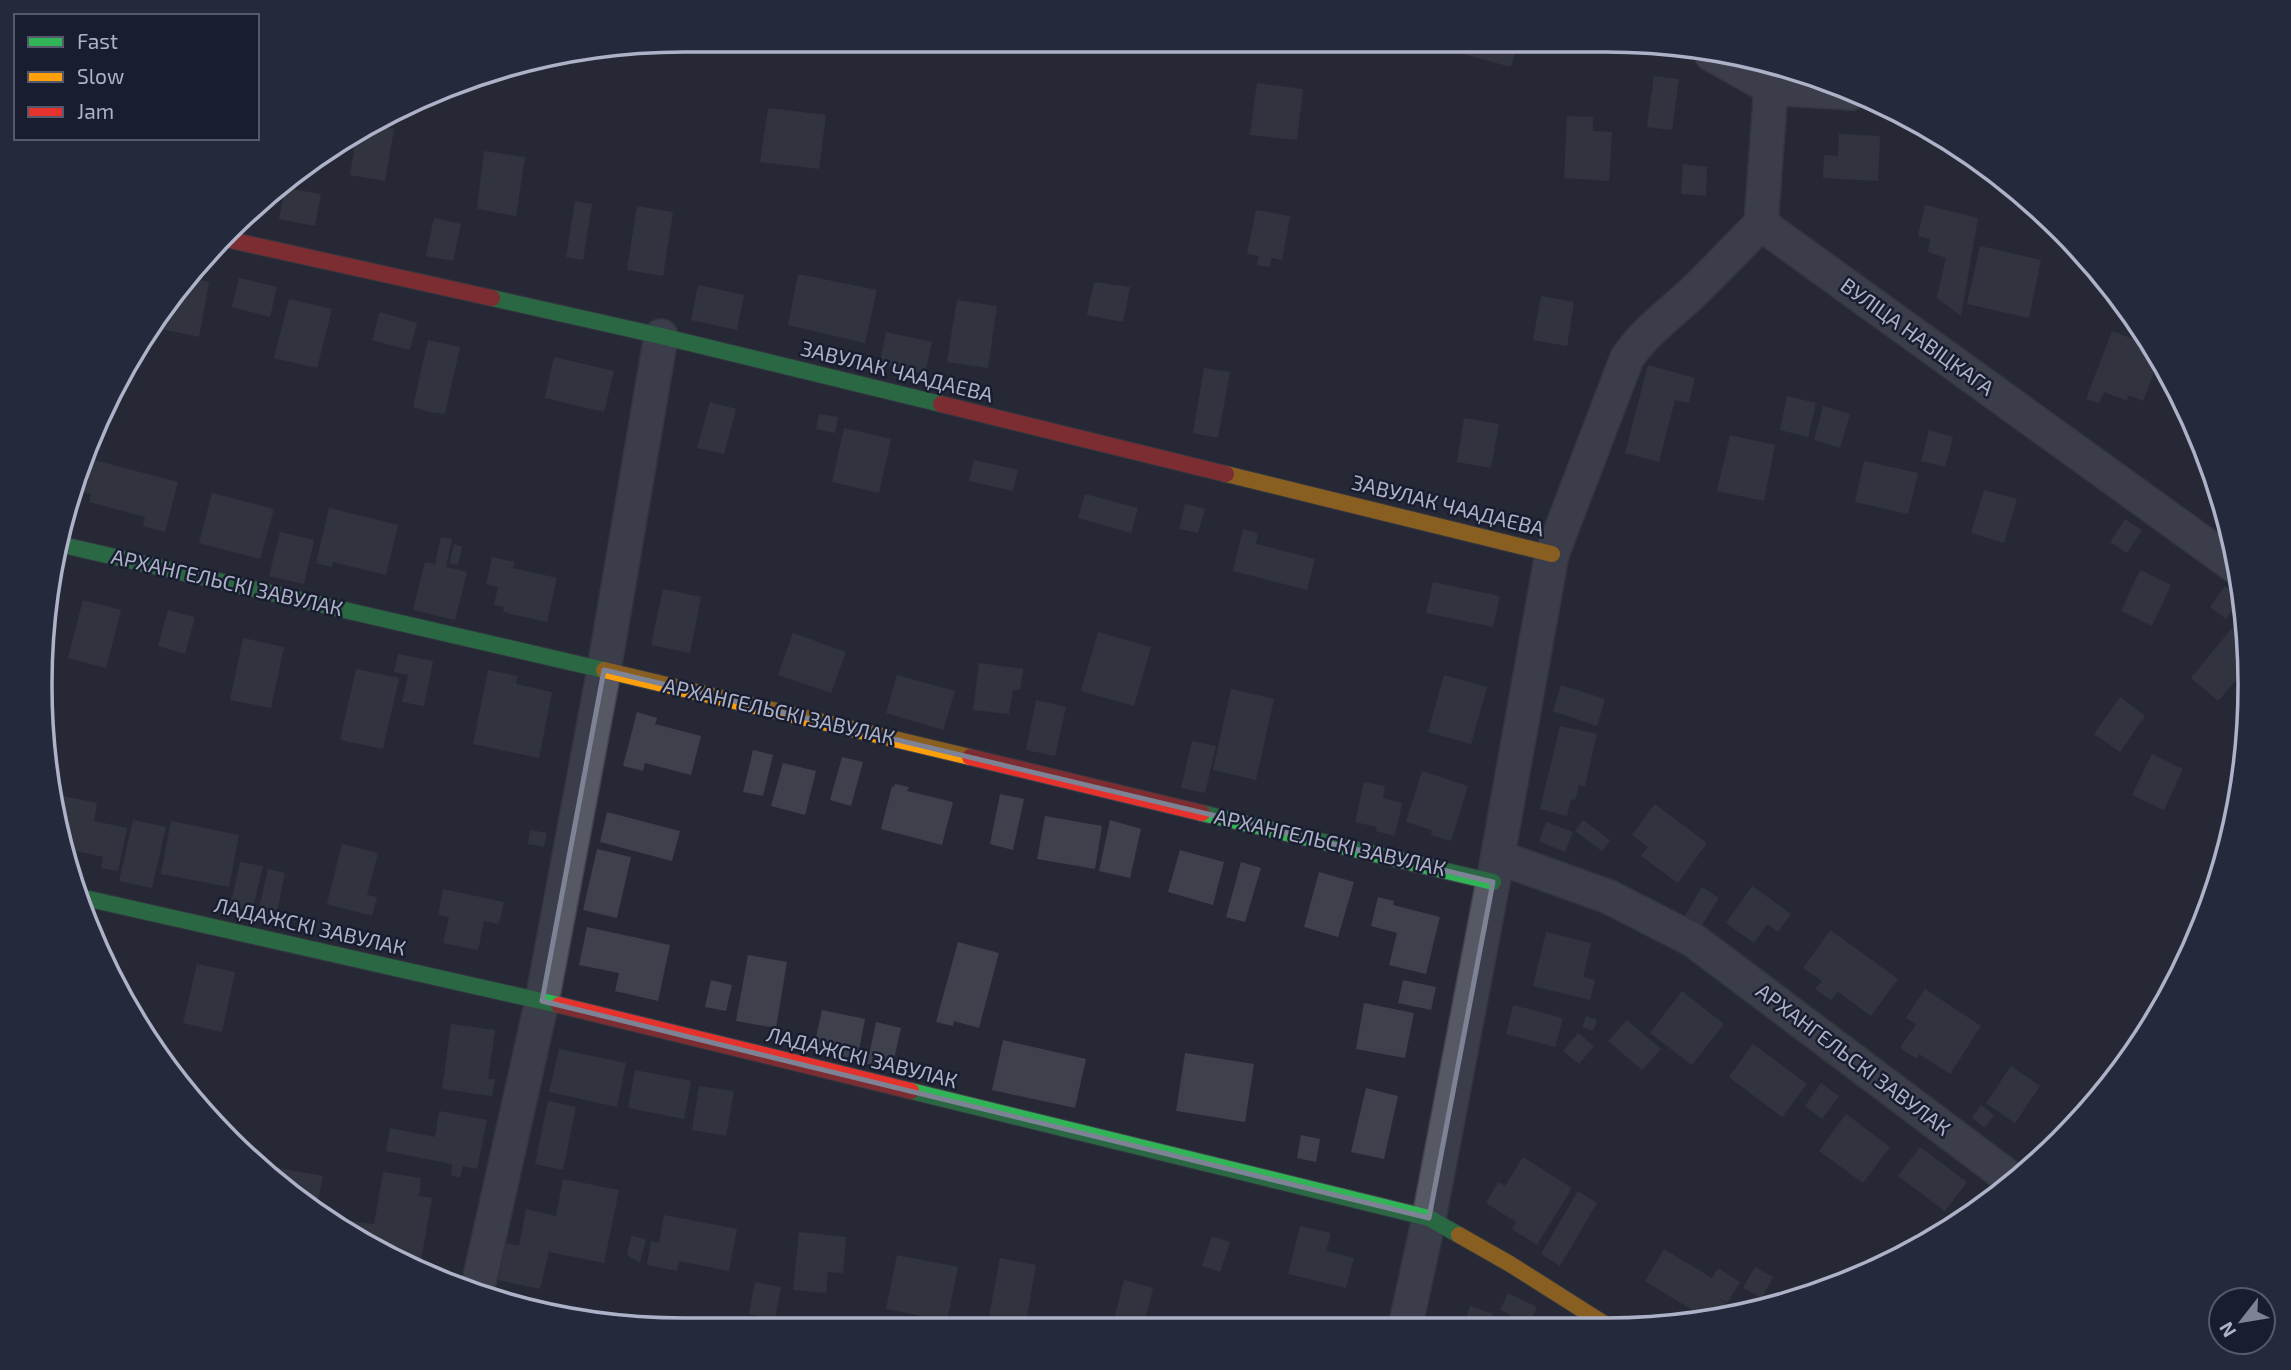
<svg xmlns="http://www.w3.org/2000/svg" width="2291" height="1370" font-family="'Exo 2',sans-serif">
<style>
.building{fill:#3e404b}
.lines{fill:none;stroke-linecap:round;stroke-linejoin:round}
.street-casing{stroke:#42444e;stroke-width:36}
.fast-casing{stroke:#42444e;stroke-width:18}
.slow-casing{stroke:#42444e;stroke-width:18}
.jam-casing{stroke:#42444e;stroke-width:18}
.street{stroke:#565864;stroke-width:33}
.fast{stroke:#30b455;stroke-width:16}
.slow{stroke:#ff9f0a;stroke-width:16}
.jam{stroke:#e5322d;stroke-width:16}
.marked{fill:none;stroke:#7e8295;stroke-width:5;stroke-linejoin:round}
.labels{text-anchor:middle;stroke-width:5;stroke-linejoin:round;paint-order:stroke}
.street-label{font-size:21px;fill:#aeb2c8;stroke:#191d30}
.rim{fill:none;stroke:#aeb2c8;stroke-width:3.5}
</style>
<rect width="100%" height="100%" fill="#262935"/>
<path class="building" d="M1166,41H1195L1193,49Z
M1463,41H1518L1511,67L1460,53Z
M1654,76L1679,79L1672,130L1647,127Z
M1257,83L1303,89L1297,140L1250,135Z
M768,108L826,115L819,169L760,162Z
M1567,116L1593,117V131L1612,132L1609,181L1564,178Z
M381,126L394,129L385,181L350,175L356,139Z
M1839,134L1880,136L1878,181L1823,178L1824,155L1838,156Z
M484,151L525,157L516,216L477,209Z
M1683,164L1707,167L1706,196L1681,194Z
M285,188L321,194L315,226L279,219Z
M575,201L592,204L583,260L566,257Z
M1925,205L1978,218L1961,316L1937,298L1946,258L1928,252L1930,239L1918,236Z
M637,206L673,212L663,276L627,270Z
M1256,210L1290,216L1282,260L1271,258L1270,267L1257,265L1259,256L1247,254Z
M434,218L461,224L453,261L426,256Z
M1980,246L2041,260L2029,318L1967,304Z
M798,274L877,290L865,343L788,325Z
M239,278L277,287L270,317L232,307Z
M193,279L209,282L199,337L157,328L159,316Z
M1094,282L1130,287L1123,322L1087,315Z
M698,285L744,295L737,330L691,320Z
M1541,296L1574,302L1567,346L1533,340Z
M289,299L332,309L317,368L274,358Z
M957,300L997,306L988,368L947,362Z
M380,312L417,323L410,350L372,340Z
M2112,331L2152,346L2159,359L2143,401L2128,395L2127,401L2104,392L2099,403L2086,399Z
M886,332L932,342L925,374L880,363Z
M428,340L460,347L445,414L429,412L413,407Z
M554,357L614,371L604,412L545,398Z
M1648,365L1695,378L1689,403L1675,400L1659,462L1625,453Z
M1204,368L1230,372L1218,438L1193,433Z
M1787,396L1816,403L1808,437L1780,430Z
M710,402L736,409L724,454L697,448Z
M1823,406L1850,414L1840,448L1814,440Z
M819,414L838,417L835,433L816,429Z
M1464,418L1499,424L1491,468L1457,462Z
M844,428L891,439L879,493L832,482Z
M1929,430L1953,437L1945,467L1921,461Z
M1730,435L1775,445L1764,501L1717,491Z
M90,459L178,482L165,532L143,526L145,517L89,502L91,494L82,492Z
M974,460L1018,470L1013,491L969,481Z
M1864,461L1918,473L1908,514L1855,502Z
M1984,490L2017,499L2004,543L1971,533Z
M212,493L274,509L260,559L199,543Z
M1085,494L1138,508L1131,533L1078,518Z
M1185,504L1205,509L1198,533L1179,529Z
M329,508L398,525L386,575L333,562L332,567L316,563Z
M2125,519L2142,530L2127,553L2110,542Z
M1243,529L1258,533L1256,544L1315,559L1307,590L1233,571Z
M280,532L314,540L304,584L269,576Z
M441,537L452,539L446,567L467,572L455,620L413,610L425,562L435,564Z
M454,544L462,547L458,565L449,563Z
M492,557L515,562L513,568L557,578L547,622L503,612L504,607L494,605L498,587L486,584Z
M2140,570L2171,585L2152,626L2121,611Z
M1433,582L1500,596L1493,627L1426,613Z
M2225,586L2241,598L2226,619L2210,607Z
M663,589L701,597L690,653L651,645Z
M83,600L121,610L106,668L68,658Z
M168,610L195,617L185,654L158,646Z
M2232,628L2246,640L2249,665L2218,701L2191,678Z
M1098,632L1151,647L1134,706L1081,691Z
M793,633L846,652L831,693L778,675Z
M243,638L284,647L271,708L230,700Z
M398,654L433,661L424,706L402,702L408,675L394,672Z
M979,663L1023,669L1020,690H1013L1009,714L973,710Z
M356,669L399,678L383,749L340,740Z
M488,670L517,676L516,684L552,692L539,758L473,744Z
M897,675L955,691L943,730L886,713Z
M1444,675L1487,687L1471,744L1428,732Z
M1561,685L1605,699L1597,726L1553,711Z
M1231,689L1274,699L1256,780L1213,770Z
M2120,697L2145,716L2120,752L2094,734Z
M1036,700L1066,707L1055,756L1026,750Z
M637,712L657,718L655,724L701,736L691,775L645,763L643,771L623,766Z
M1560,726L1597,734L1585,786L1579,785L1575,800L1571,799L1567,816L1540,809Z
M1192,741L1216,746L1205,793L1181,788Z
M753,750L773,755L763,796L743,792Z
M2152,754L2183,769L2164,810L2132,795Z
M842,757L863,762L851,806L830,800Z
M783,763L816,771L805,815L771,806Z
M1422,771L1468,786L1451,841L1431,835L1432,830L1406,822Z
M1364,782L1385,786L1383,798L1402,803L1395,836L1376,831L1377,827L1355,822Z
M895,784L909,787L907,791L953,802L942,845L881,829L892,786L894,787Z
M1000,794L1024,799L1013,850L990,844Z
M58,795L97,803L94,821L127,828L118,871L101,868L103,857L67,849Z
M1655,804L1707,843L1678,883L1641,856L1648,847L1632,835Z
M607,812L680,831L672,861L600,842Z
M1045,816L1102,826L1095,869L1037,859Z
M133,820L166,827L152,888L119,881Z
M1110,820L1141,829L1130,878L1099,871Z
M1583,820L1610,840L1602,851L1575,831Z
M171,821L239,835L229,887L161,874Z
M1546,822L1573,832L1565,852L1539,841Z
M530,830L547,833L544,847L528,844Z
M342,844L378,853L367,895L377,897L372,916L327,904Z
M597,849L631,857L617,918L583,910Z
M1180,850L1224,862L1213,905L1168,892Z
M240,862L263,866L252,912L230,907Z
M1241,862L1261,868L1245,922L1226,917Z
M268,869L285,873L276,917L258,913Z
M1319,872L1354,882L1338,937L1304,927Z
M1752,886L1791,914L1778,932L1767,924L1754,943L1726,923Z
M1702,887L1719,898L1700,928L1684,917Z
M443,889L504,902L499,924L484,921L478,950L443,943L449,917L438,915Z
M1378,897L1394,901L1393,905L1440,917L1426,974L1389,965L1397,933L1371,926Z
M587,927L670,945L658,1001L615,991L619,973L579,965Z
M1830,930L1898,979L1871,1016L1838,992L1831,1000L1815,989L1822,981L1803,968Z
M1546,932L1591,943L1583,977L1595,980L1590,1000L1533,986Z
M958,942L999,953L979,1028L954,1021L953,1026L936,1022Z
M748,955L787,962L776,1028L736,1021Z
M197,964L235,972L222,1032L183,1023Z
M711,980L732,985L726,1011L705,1007Z
M1403,980L1436,987L1431,1010L1398,1003Z
M1925,989L1981,1026L1950,1074L1919,1054L1917,1059L1900,1048L1916,1024L1906,1018Z
M1682,991L1724,1024L1692,1065L1650,1033Z
M1364,1003L1414,1013L1405,1058L1356,1049Z
M1513,1005L1563,1018L1555,1047L1506,1034Z
M822,1010L865,1019L857,1060L813,1051Z
M1586,1016L1597,1020L1593,1031L1582,1027Z
M1627,1020L1661,1049L1642,1070L1608,1041Z
M876,1022L901,1028L892,1069L867,1064Z
M451,1024L495,1030L488,1079H495L492,1096L442,1089Z
M1578,1033L1594,1046L1579,1064L1563,1051Z
M1003,1040L1086,1059L1075,1108L992,1090Z
M1753,1044L1807,1084L1782,1117L1729,1077Z
M559,1049L626,1063L617,1107L549,1092Z
M1185,1053L1254,1064L1245,1122L1176,1111Z
M2011,1066L2040,1086L2015,1123L1986,1103Z
M635,1070L691,1081L684,1119L628,1108Z
M1821,1083L1839,1096L1822,1119L1805,1106Z
M699,1086L734,1091L726,1136L692,1130Z
M1366,1088L1398,1096L1384,1159L1351,1152Z
M548,1101L576,1107L563,1170L535,1164Z
M1981,1105L1994,1115L1985,1128L1972,1118Z
M439,1111L487,1120L477,1169L463,1166L460,1178L451,1175L452,1164L386,1151L390,1128L435,1137Z
M1846,1114L1890,1147L1863,1183L1819,1151Z
M1301,1135L1320,1139L1316,1162L1297,1158Z
M1920,1147L1967,1182L1945,1211L1898,1176Z
M1523,1157L1572,1188L1537,1245L1512,1229L1516,1222L1486,1203L1498,1182L1505,1186Z
M268,1166L323,1176L316,1211Z
M383,1172L421,1178L419,1196L432,1198L420,1266L335,1225L336,1220L374,1224Z
M563,1179L619,1190L604,1263L549,1252L540,1289L498,1280L506,1243L519,1246L526,1209L556,1216Z
M1578,1191L1597,1203L1560,1266L1541,1254Z
M1963,1206L1972,1212L1946,1230Z
M664,1215L737,1229L729,1271L679,1261L677,1271L647,1265L651,1241L659,1243Z
M1300,1226L1331,1233L1326,1251L1354,1258L1346,1288L1288,1274Z
M799,1232L846,1237L843,1273L828,1272L826,1293L793,1290Z
M631,1236L646,1239L640,1263L627,1255Z
M1212,1236L1230,1242L1220,1272L1202,1266Z
M1664,1249L1712,1278L1718,1268L1740,1282L1727,1303L1717,1297L1726,1304L1717,1317L1707,1319L1645,1281Z
M897,1255L958,1267L947,1321L886,1309Z
M1000,1258L1036,1265L1025,1328H987Z
M1755,1267L1773,1277L1762,1298L1743,1288Z
M1124,1280L1153,1288L1143,1328H1112Z
M755,1282L781,1287L775,1319L749,1314Z
M1508,1293L1537,1307L1529,1324L1500,1310Z
M1470,1306L1493,1314L1488,1328H1456L1460,1318L1466,1319Z"/>
<g class="lines">
<defs>
<path id="street" d="M1711,54L1771,88L1761,224L2239,569
M1771,88L1851,93
M1498,857L1609,897L1693,940L2015,1182
M476,1295L542,1001L604,670L661,336
M1405,1328L1429,1218L1493,882L1552,554L1627,358C1644,333 1666,317 1688,297C1713,274 1736,248 1761,224"/>
<path id="fast" d="M492,298L661,336L941,404
M63,545L604,670
M1202,813L1493,882
M76,896L559,1005
M911,1091L1429,1218L1459,1235"/>
<path id="slow" d="M1226,474L1552,554
M604,670L970,757
M1459,1235L1510,1264L1611,1328"/>
<path id="jam" d="M230,240L492,298
M941,404L1226,474
M970,757L1202,813
M559,1005L911,1091"/>
</defs>
<use href="#street" class="street-casing"/>
<use href="#fast" class="fast-casing"/>
<use href="#slow" class="slow-casing"/>
<use href="#jam" class="jam-casing"/>
<use href="#street" class="street"/>
<use href="#fast" class="fast"/>
<use href="#slow" class="slow"/>
<use href="#jam" class="jam"/>
</g>
<path d="M0 0H2291V1370H0ZM604,670L1493,882L1429,1218L542,1001Z" fill="#262935" fill-opacity=".55" fill-rule="evenodd"/>
<path class="marked" d="M604,670L1493,882L1429,1218L542,1001Z"/>
<g class="labels">
<g class="street-label">
<text transform="translate(1917 337) rotate(36)" y="7">ВУЛІЦА НАВІЦКАГА</text>
<text transform="translate(897 372) rotate(14)" y="7">ЗАВУЛАК ЧААДАЕВА</text>
<text transform="translate(1448 506) rotate(14)" y="7">ЗАВУЛАК ЧААДАЕВА</text>
<text transform="translate(227 583) rotate(13)" y="7">АРХАНГЕЛЬСКІ ЗАВУЛАК</text>
<text transform="translate(779 712) rotate(13)" y="7">АРХАНГЕЛЬСКІ ЗАВУЛАК</text>
<text transform="translate(1330 843) rotate(13)" y="7">АРХАНГЕЛЬСКІ ЗАВУЛАК</text>
<text transform="translate(310 927) rotate(13)" y="7">ЛАДАЖСКІ ЗАВУЛАК</text>
<text transform="translate(862 1058) rotate(14)" y="7">ЛАДАЖСКІ ЗАВУЛАК</text>
<text transform="translate(1853 1060) rotate(37)" y="7">АРХАНГЕЛЬСКІ ЗАВУЛАК</text>
</g>
</g>
<path d="M0 0H2291V1370H0ZM684 52H1606A632 632 0 0 1 2238 684V686A632 632 0 0 1 1606 1318H684A632 632 0 0 1 52 686V684A632 632 0 0 1 684 52Z" fill="#25293c" fill-rule="evenodd"/>
<path class="rim" d="M684 52H1606A632 632 0 0 1 2238 684V686A632 632 0 0 1 1606 1318H684A632 632 0 0 1 52 686V684A632 632 0 0 1 684 52Z"/>
<rect x="14" y="14" width="245" height="126" fill="#191d30" stroke="#55596d" stroke-width="2"/>
<rect x="28" y="37" width="35" height="10" fill="#30b455" stroke="#55596d" stroke-width="2"/>
<text x="77" y="49" font-size="21" fill="#aeb2c8">Fast</text>
<rect x="28" y="72" width="35" height="10" fill="#ff9f0a" stroke="#55596d" stroke-width="2"/>
<text x="77" y="84" font-size="21" fill="#aeb2c8">Slow</text>
<rect x="28" y="107" width="35" height="10" fill="#e5322d" stroke="#55596d" stroke-width="2"/>
<text x="77" y="119" font-size="21" fill="#aeb2c8">Jam</text>
<g transform="translate(2242 1321) rotate(239)"><circle r="33" fill="#191d30" stroke="#55596d" stroke-width="2"/>
<path d="M0-5L12 26L0 18L-12 26Z" fill="#7e8295"/>
<text y="-10" font-size="19" font-weight="bold" text-anchor="middle" fill="#aeb2c8">N</text>
</g>
</svg>
